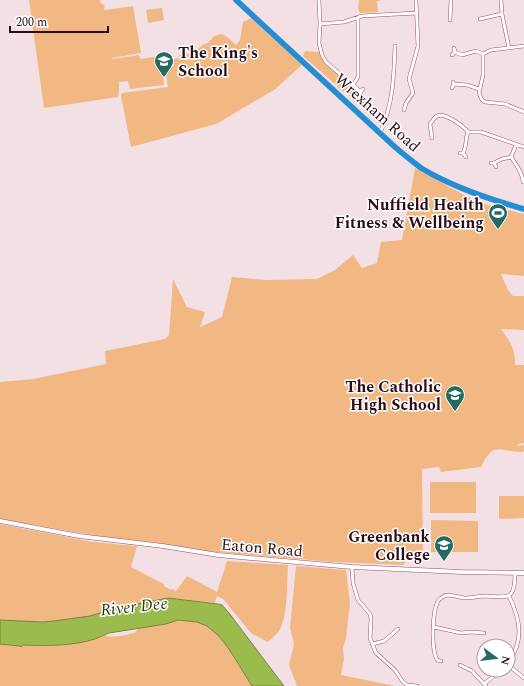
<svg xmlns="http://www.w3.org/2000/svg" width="524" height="686" font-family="Spectral,serif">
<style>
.green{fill:#f1b884}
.water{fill:#9bbb4e;stroke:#7a863d}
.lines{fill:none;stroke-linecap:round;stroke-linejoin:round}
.street-casing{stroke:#9d4d64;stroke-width:4}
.secondary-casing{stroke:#9d4d64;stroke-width:5}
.highway-casing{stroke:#c8c0c2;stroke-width:6}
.street{stroke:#fff;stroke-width:3}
.secondary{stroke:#fff;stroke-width:4}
.highway{stroke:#228ed4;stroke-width:5.5}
.labels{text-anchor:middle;stroke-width:3;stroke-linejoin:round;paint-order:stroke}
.poi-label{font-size:16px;font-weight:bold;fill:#2c0c16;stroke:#fff;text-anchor:end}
.street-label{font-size:16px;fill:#2c0c16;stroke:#fff}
.water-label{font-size:17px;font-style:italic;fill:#303d10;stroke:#fff}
</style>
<rect width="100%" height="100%" fill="#f3e0e4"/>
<path class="green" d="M29,0H100V2L105,6L104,8L105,10L133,6L141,53L112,58V59L139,55L140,59L160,56L164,85L130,89L128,81L119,82V91L118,97L44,108Z
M359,0H381L377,1L378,12L360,13L358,8Z
M162,8L164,20L148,23L146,10Z
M251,18L302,65L274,90L216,124L131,147L121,96L122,93L168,87L165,68L174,66V59L179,58V55L192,53L204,44L208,43L214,36L222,34L227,37L236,45L240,40L243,22Z
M305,51L319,52L323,60L351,84L344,92L303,56Z
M353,86L358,91L359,94L369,105L365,110L347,94Z
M415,168L464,195L481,203L524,214V276L501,274L508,290L513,296H524V330L501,329C511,343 515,348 515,365H524V443L518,444V446L524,445V451L522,452C500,452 494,440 481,467L441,472L439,467L422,469L423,558L406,559L404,565L334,562L204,551L158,543L104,537L0,519V382L33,379L106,364L105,351L165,339L169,335L173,279L187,307L205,312L200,327L222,317L232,277L266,280L317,279L335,270L353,255L362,268L377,263L381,242L402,240Z
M430,482H476V513H430Z
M499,496H524V518L499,519Z
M431,520L478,521V552H431Z
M0,524L93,542L137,546L131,567L164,584V586L171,590L172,589L176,591L187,576L217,592L227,561L288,565C287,581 288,618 279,631C276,635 271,639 268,642L251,633L223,599L217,596L215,603L168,598L117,608L90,616L54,621L43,622L0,620Z
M296,566L346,570L350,603L346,638L343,648L344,659L341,675L395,686H297L289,665L294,644L290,628Z
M178,620C187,621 197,621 205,625C225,635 242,668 254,686H0V644L50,646L77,643L96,638L106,634V636C108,637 123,636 125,635C129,635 131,633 135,633L139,627L166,624Z"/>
<path class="water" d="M168,598L218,604L222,605L229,613L284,686H252L229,649L219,636L207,626L197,622L178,620L166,624L109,633C104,635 100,637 95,639C73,646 46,646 23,645L21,647L20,646L0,644V620L43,622L54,621L90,616L117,608Z"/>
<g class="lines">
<defs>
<path id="street" d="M319,0L320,24L319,43L322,55L326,62L361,92
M501,0L502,14L509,48
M480,19L502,14
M450,20L451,0
M320,24L344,22L362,16L416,13
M455,52L462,55L476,51L483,54L491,50L524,46
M483,54V75L479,93L482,100L485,102L505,104L524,112
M452,55L455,52L454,48
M454,84L467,85L479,89
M353,85L358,77V17
M452,88L454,84L453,82
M359,94L363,89
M404,110L406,103L413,93L409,79L418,46L416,0
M380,133C393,105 394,76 395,46
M432,138L430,124C432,121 434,118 437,116C445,112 463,126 468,132H481L524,147
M516,145L511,157C516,165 523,173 523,182
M460,153H463L466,157
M463,153C467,146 465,139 468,132
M491,163H494L496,167
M494,163L502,159L511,157
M352,567L353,583L358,600L370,614L371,619L370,638L376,653L395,670L403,682L407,685L417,686
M434,627L461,633L471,632L484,633
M372,644L384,641L398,629
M441,661L437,660C431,649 432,612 438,601C440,598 443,597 446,595C452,595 458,597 464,598C472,598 479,596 486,596C508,597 515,601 515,573
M508,664C524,640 521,621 509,596
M460,665L472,671L486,686
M508,665L524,678
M484,684L501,670"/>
<path id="secondary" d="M0,521L79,536L163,546L218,555L352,567L462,572L524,573"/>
<path id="highway" d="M236,0L395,147C403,154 412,161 421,168C452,187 489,199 524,209"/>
</defs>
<use href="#street" class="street-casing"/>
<use href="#secondary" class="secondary-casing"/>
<use href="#highway" class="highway-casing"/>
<use href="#street" class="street"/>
<use href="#secondary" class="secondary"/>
<use href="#highway" class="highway"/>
</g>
<defs>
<symbol id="school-pin" viewBox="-11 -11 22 30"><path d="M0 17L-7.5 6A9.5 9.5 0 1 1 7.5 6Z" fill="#236b62" stroke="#fff"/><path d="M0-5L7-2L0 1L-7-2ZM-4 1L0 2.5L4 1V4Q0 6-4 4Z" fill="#fff"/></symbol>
<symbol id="stadium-pin" viewBox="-11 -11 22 30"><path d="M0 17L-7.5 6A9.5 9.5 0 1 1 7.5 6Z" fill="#236b62" stroke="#fff"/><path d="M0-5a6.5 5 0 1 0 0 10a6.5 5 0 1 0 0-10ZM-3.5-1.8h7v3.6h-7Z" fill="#fff"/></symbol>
<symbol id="university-pin" viewBox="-11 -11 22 30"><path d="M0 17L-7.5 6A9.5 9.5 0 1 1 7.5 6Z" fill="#236b62" stroke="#fff"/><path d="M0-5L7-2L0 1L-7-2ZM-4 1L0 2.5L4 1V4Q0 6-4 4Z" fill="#fff"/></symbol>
</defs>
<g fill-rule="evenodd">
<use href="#school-pin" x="153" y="50" width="22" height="30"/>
<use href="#stadium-pin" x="487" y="202" width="22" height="30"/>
<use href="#school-pin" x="444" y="384" width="22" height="30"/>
<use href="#university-pin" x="433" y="534" width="22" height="30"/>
</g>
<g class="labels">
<g class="poi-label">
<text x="178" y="58" text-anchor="start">The King's<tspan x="178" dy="18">School</tspan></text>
<text x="484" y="210">Nuffield Health<tspan x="484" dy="18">Fitness &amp; Wellbeing</tspan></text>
<text x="441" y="392">The Catholic<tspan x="441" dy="18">High School</tspan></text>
<text x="430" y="542">Greenbank<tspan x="430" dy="18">College</tspan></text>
</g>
<g class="street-label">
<text transform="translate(378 112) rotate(42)" y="6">Wrexham Road</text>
<text transform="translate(262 547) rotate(5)" y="6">Eaton Road</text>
</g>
<g class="water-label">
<text transform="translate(134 606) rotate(-6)" y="6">River Dee</text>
</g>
</g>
<g transform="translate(496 658) rotate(105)"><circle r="19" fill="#ffffff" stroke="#ab9ea2"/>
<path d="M0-3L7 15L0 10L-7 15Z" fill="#236b62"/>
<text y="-6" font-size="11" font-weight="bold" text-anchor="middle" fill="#2c0c16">N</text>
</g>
<path d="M10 26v6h98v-6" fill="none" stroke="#2c0c16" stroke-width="2"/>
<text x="16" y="26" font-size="12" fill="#2c0c16" stroke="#ffffff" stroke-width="3" paint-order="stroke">200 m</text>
</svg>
